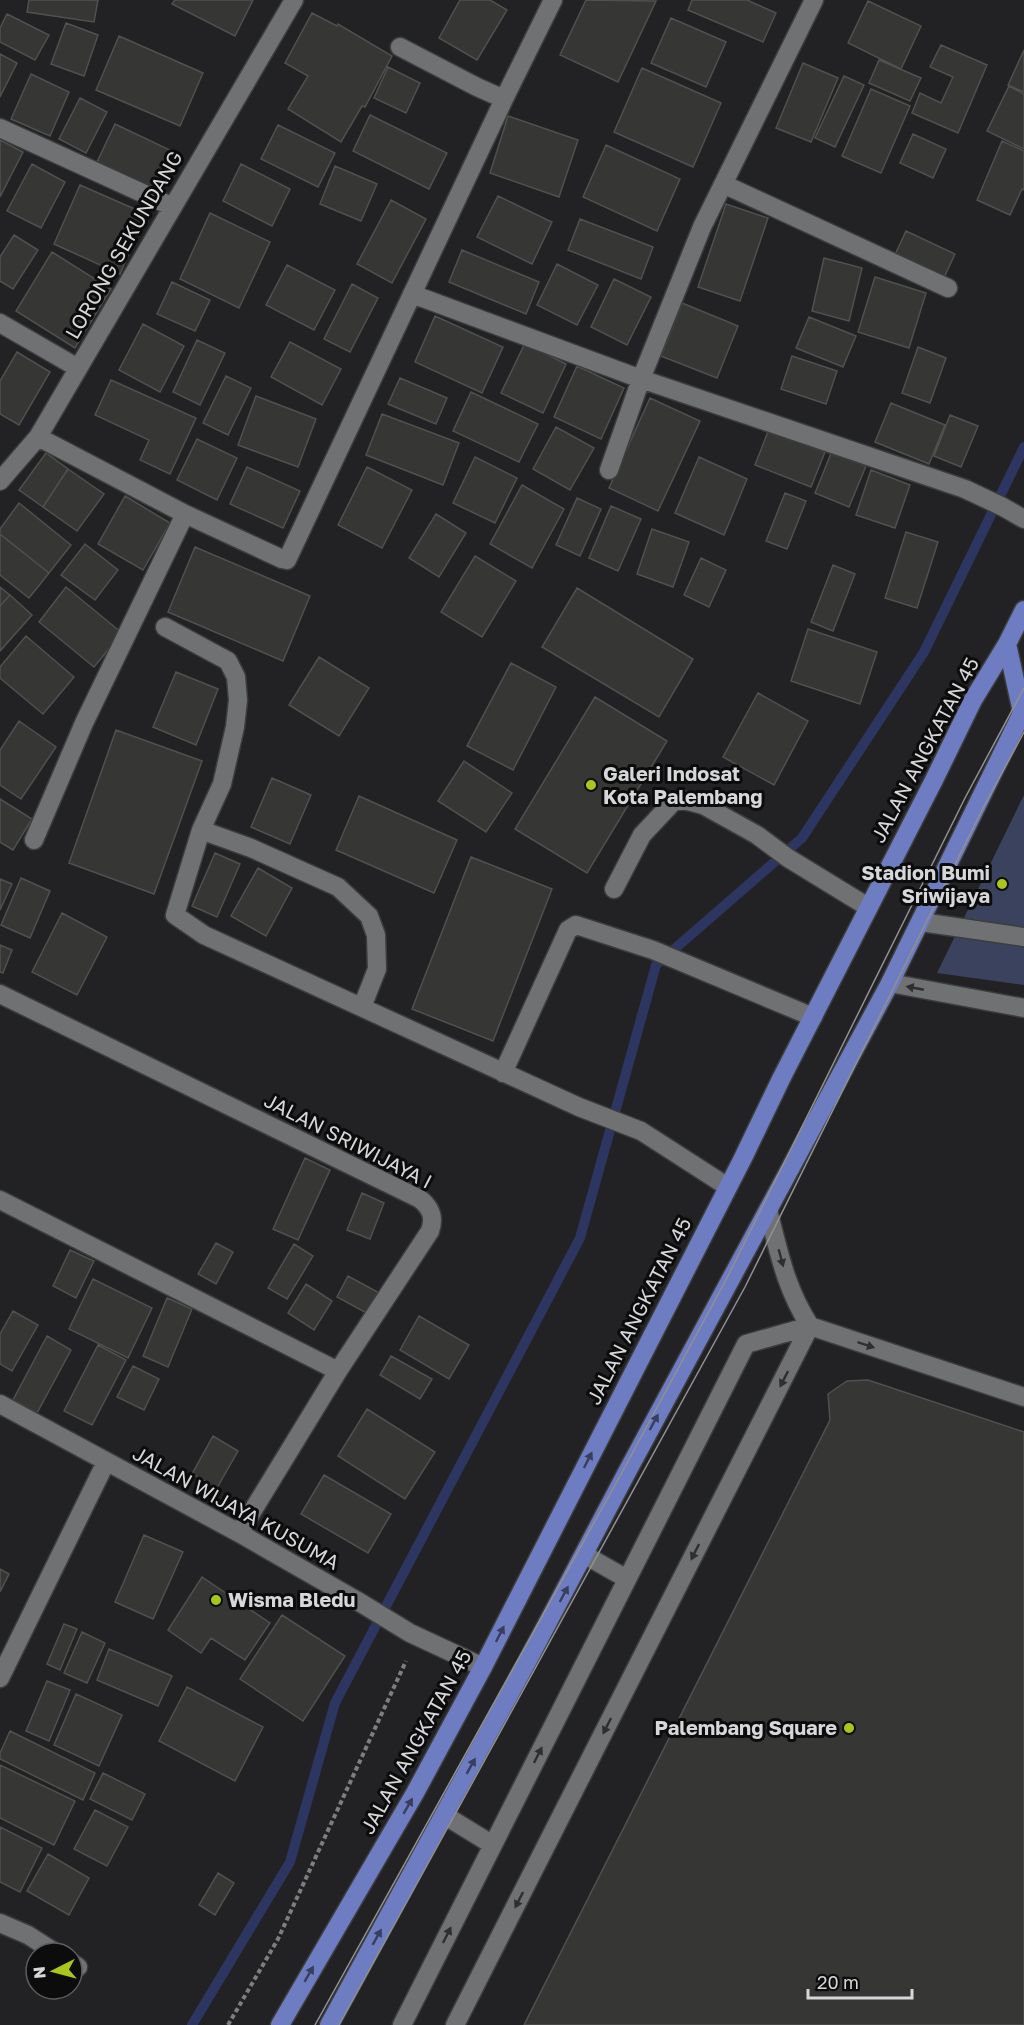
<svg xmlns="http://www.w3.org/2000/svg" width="1024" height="2025" font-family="'Golos Text',sans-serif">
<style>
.green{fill:#3b425d}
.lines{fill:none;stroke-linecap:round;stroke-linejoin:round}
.stream{stroke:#2c3660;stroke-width:10}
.building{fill:#363734;stroke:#50504e;stroke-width:1.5}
.minor-casing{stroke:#3c3d3e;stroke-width:21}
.major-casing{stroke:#3c3d3e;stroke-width:21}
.path{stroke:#7e7e80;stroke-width:4;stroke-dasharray:4.5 3;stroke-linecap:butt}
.minor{stroke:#707173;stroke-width:18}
.major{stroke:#6e7cc1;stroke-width:18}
.tram{stroke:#909193;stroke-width:1.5}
.oneway{fill:#2f2f31}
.oneway2{fill:#383e5e}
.poi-dot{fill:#a9c71a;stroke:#0c0c0d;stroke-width:2}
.labels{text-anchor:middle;stroke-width:6;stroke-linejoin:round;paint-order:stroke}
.street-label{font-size:20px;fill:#d6d7d8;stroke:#0c0c0d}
.poi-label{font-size:20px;font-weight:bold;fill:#d6d7d8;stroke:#0c0c0d;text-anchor:start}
</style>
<rect width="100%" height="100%" fill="#222225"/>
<path class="green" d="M1024,795V985L937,973Z"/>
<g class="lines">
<path class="stream" d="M192,2025L290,1862L335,1703L580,1238L656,965L802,838L924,652L1024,447"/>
</g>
<path class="building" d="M29,0H98L94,22L27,12Z
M175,0H253L235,36L172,4Z
M460,0H490L507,10L477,60L439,38Z
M586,0L656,1L618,82L560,55Z
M692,0H747L776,13L763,42L688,10Z
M868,1L921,26L901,69L848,43Z
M312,13L337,26L338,24L392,56L365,107L362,106L341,142L288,109L308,76L285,63Z
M7,14L49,35L35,60L0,42V28Z
M671,18L726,42L706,87L651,63Z
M66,23L98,35L84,76L51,64Z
M119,36L203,73L180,126L96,90Z
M941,45L987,65L958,133L912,113L920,93L941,103L953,77L930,67Z
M1024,50V92L1008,85Z
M0,54L17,63L0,97Z
M879,60L921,78L910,101L869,83Z
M803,63L838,78L811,142L776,128Z
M388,67L420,83L406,113L374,98Z
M642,68L721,103L693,167L614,132Z
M31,74L69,92L50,136L11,119Z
M844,76L864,85L835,147L815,138Z
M1009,86L1024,94V149L987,131Z
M871,89L910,106L881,173L842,156Z
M80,98L107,112L86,153L59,139Z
M370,115L447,153L429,189L353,151Z
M508,116L578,140L559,197L490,173Z
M115,124L174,152L156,190L97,162Z
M278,125L335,153L318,187L261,159Z
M913,134L946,149L933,178L900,163Z
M0,140L23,152L0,197Z
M1002,141L1024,151V190L1022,189L1010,215L977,200Z
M606,145L680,179L657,231L583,197Z
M32,164L65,182L41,228L7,211Z
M241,164L290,189L272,226L223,201Z
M335,166L377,184L361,221L320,204Z
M80,185L146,214L120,274L54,244Z
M498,196L552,222L532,264L477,237Z
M391,200L426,219L392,283L357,264Z
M726,204L768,218L740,301L698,287Z
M210,213L270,242L239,308L180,279Z
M580,219L653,247L641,279L568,250Z
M906,231L955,254L942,282L893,259Z
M14,235L38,250L13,289L0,281V257Z
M462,250L539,282L526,314L449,282Z
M52,252L111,289L75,348L16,311Z
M824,258L862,268L849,321L812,311Z
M557,264L598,285L577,325L537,305Z
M287,265L335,290L314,330L266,305Z
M875,277L926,293L909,348L858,332Z
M614,279L651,297L627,345L591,327Z
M172,282L210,300L195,331L157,314Z
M352,284L378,298L350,352L324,339Z
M682,303L738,326L717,378L661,356Z
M435,316L503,347L482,393L415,362Z
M809,317L856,336L843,367L796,348Z
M143,324L184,346L160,392L119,370Z
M197,340L225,353L200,405L173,392Z
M290,342L341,369L322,405L271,377Z
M525,343L566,364L543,413L501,393Z
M918,347L946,358L930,403L902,393Z
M17,352L50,372L19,425L0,414V381Z
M792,356L837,371L826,404L781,389Z
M577,366L624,388L601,439L554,417Z
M226,376L251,388L228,435L203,423Z
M400,378L447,398L436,424L388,404Z
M111,380L196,418L170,474L140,460L149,440L95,415Z
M471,392L538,424L519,462L453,431Z
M256,396L316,419L298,467L238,445Z
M650,398L700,421L658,511L609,488Z
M891,403L945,425L929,464L875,442Z
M382,414L459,443L443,485L366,455Z
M950,415L978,426L961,467L934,456Z
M556,427L594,448L570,490L533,469Z
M769,429L825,452L811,487L755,465Z
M197,439L237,458L217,500L177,480Z
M832,451L866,466L849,507L815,493Z
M46,453L68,469L43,507L19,490Z
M475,457L517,478L495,523L453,503Z
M699,457L747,479L724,535L675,513Z
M247,467L300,491L283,528L230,504Z
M367,467L412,490L382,548L338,525Z
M68,469L104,494L77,531L43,507Z
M871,470L910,485L895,528L856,515Z
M522,485L564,509L532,568L490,544Z
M785,493L806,501L787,549L766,541Z
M125,496L170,523L143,570L98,544Z
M577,498L601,509L580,556L556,545Z
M19,503L71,545L49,573L0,534V529Z
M611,506L641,519L618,571L589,558Z
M436,514L466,533L439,577L409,558Z
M652,529L689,542L673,587L637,574Z
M906,532L938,542L917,608L885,598Z
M0,534L49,573L29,598L0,575Z
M85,544L118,570L95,600L61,575Z
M195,547L310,596L283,661L168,612Z
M475,556L516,581L482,637L441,612Z
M701,558L726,570L709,607L684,595Z
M833,565L855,574L833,631L811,622Z
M0,587L10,595L0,606Z
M66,587L122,633L94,667L39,622Z
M577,588L693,659L659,717L542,647Z
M10,595L32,615L0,651V606Z
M808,629L877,652L860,704L791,681Z
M26,636L74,677L43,714L0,678V667Z
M319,657L369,688L339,736L289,705Z
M511,663L556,687L513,770L467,746Z
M176,672L218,689L196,745L153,727Z
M758,693L808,721L774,785L723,757Z
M595,697L667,741L587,873L515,829Z
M19,721L56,747L21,799L0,785V750Z
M116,730L202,761L154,894L69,863Z
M464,761L512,793L486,832L438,801Z
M272,778L311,795L290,844L251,827Z
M359,796L457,840L434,893L336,850Z
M0,799L32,819L13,850L0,842Z
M215,853L240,864L217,917L192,906Z
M471,857L552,889L493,1041L412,1009Z
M258,868L292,888L266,936L231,916Z
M21,878L50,891L30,938L1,925Z
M0,879L12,884L0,910Z
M62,913L107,937L77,995L32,972Z
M0,945L12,950L3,973L0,972Z
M305,1158L330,1170L298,1240L273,1229Z
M362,1193L384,1203L370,1239L347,1230Z
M216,1243L233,1252L216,1284L198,1274Z
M294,1244L313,1256L287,1299L268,1288Z
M70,1250L94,1261L76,1298L53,1286Z
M348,1276L383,1295L372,1316L337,1297Z
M93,1279L152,1308L128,1358L69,1329Z
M306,1284L332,1301L314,1330L288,1313Z
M167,1298L192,1309L168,1367L143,1356Z
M13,1311L38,1325L12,1371L0,1364V1334Z
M419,1316L469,1345L449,1379L400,1350Z
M47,1336L71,1350L37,1413L13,1400Z
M98,1345L126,1360L92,1425L64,1411Z
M391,1356L432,1379L420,1399L380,1375Z
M133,1366L159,1379L144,1410L117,1397Z
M868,1380L1024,1432V2025H524L830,1420L828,1394L847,1381Z
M367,1409L435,1452L405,1499L338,1456Z
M213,1436L238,1451L217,1488L192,1474Z
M324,1475L391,1514L368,1553L301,1514Z
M144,1535L183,1552L153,1619L115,1602Z
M0,1569L9,1574L0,1592Z
M202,1577L270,1623L245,1660L211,1638L201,1653L168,1630Z
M282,1615L345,1656L303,1721L240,1679Z
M64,1624L77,1629L60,1670L47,1664Z
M82,1632L105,1643L87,1683L64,1673Z
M109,1649L172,1676L158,1706L97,1680Z
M47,1681L70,1690L49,1741L26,1731Z
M187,1687L263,1727L235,1781L159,1741Z
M76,1694L122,1715L99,1766L54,1745Z
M10,1731L95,1773L83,1800L0,1759V1753Z
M0,1765L75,1801L54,1845L0,1818Z
M103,1773L145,1794L132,1820L90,1799Z
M95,1810L128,1827L107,1866L74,1849Z
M0,1827L42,1848L20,1892L0,1882Z
M48,1854L89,1878L69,1915L27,1891Z
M218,1873L234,1883L215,1915L199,1905Z"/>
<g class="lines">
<defs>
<path id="minor" d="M400,47L477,87L504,99
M0,128L173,207
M723,184L948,288
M412,294L641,379L965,489L1003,507L1024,519
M0,323L78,368
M38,437L185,514L282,559L287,560L504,99L553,0
M609,470L641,379L702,227L814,0
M0,481L38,437L294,0
M165,627L228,661L236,677L238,700L235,727L222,784L201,830L175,915L204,935L579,1107L641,1131L728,1187
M201,830L251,848L338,887L369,916L376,935L377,969L362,1007
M34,840L84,723L185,514
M614,889L642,835L673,802L684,800L703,805L757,835L788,858L868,907
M921,922L1024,937
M890,983L1024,1008
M0,994L420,1199C431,1208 435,1217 430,1231L338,1371L239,1533
M503,1073L568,930L576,925L653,950L813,1017
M0,1200L338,1371
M768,1210C779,1253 786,1289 810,1326
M0,1404L239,1533L356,1600L410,1633L483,1667
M585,1555L627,1579
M0,1678L106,1462
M444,1815L493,1845
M0,1923L28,1935L56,1953
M72,1963L78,1967
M402,2025L746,1344L810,1326L1024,1397
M455,2025L810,1326"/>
<path id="major" d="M1007,644L1022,712
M280,2025L415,1793L483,1667L743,1158L781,1079L934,780L973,700L1007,644L1024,610
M329,2025L527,1662L627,1472L890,983L1024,709"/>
</defs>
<use href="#minor" class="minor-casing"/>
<use href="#major" class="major-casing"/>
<path class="path" d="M228,2025L278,1939L406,1661"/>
<use href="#minor" class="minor"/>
<use href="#major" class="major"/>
<path class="tram" d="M315,2025L620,1476L727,1278L965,798L1024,688
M339,2025L745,1287L983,808L1024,732"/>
</g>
<defs><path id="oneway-solid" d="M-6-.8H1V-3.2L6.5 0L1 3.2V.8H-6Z" transform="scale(1.5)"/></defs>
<g class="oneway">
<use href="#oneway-solid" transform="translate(915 988) rotate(-169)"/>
<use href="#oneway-solid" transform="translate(781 1258) rotate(75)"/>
<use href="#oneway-solid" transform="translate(866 1345) rotate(18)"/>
<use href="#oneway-solid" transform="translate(784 1379) rotate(117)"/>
<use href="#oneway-solid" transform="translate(695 1552) rotate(117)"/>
<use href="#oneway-solid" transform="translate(607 1726) rotate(117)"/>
<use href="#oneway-solid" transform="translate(538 1755) rotate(-63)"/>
<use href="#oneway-solid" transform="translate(519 1900) rotate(117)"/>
<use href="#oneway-solid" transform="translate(447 1935) rotate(-63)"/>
</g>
<g class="oneway2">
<use href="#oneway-solid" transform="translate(654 1422) rotate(-62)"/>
<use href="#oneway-solid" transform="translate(588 1460) rotate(-63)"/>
<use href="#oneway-solid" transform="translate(564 1594) rotate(-62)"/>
<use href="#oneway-solid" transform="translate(500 1634) rotate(-63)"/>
<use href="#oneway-solid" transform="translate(471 1766) rotate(-61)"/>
<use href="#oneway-solid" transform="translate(408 1806) rotate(-60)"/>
<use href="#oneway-solid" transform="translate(377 1937) rotate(-61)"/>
<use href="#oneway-solid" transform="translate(309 1974) rotate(-60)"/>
</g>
<g class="poi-dot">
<circle cx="591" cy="785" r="6"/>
<circle cx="1002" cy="884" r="6"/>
<circle cx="216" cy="1600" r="6"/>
<circle cx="849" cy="1728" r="6"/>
</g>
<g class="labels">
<g class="street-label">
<text transform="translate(124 245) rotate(-60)" y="7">LORONG SEKUNDANG</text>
<text transform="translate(925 750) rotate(-62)" y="7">JALAN ANGKATAN 45</text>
<text transform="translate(348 1141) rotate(27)" y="7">JALAN SRIWIJAYA I</text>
<text transform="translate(639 1311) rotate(-63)" y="7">JALAN ANGKATAN 45</text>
<text transform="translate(236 1508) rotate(29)" y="7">JALAN WIJAYA KUSUMA</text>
<text transform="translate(416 1742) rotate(-61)" y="7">JALAN ANGKATAN 45</text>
</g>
<g class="poi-label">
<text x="603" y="781">Galeri Indosat<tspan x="603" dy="23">Kota Palembang</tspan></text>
<text x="990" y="880" text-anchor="end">Stadion Bumi<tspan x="990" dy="23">Sriwijaya</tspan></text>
<text x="228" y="1607">Wisma Bledu</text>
<text x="837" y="1735" text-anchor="end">Palembang Square</text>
</g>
</g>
<g transform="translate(54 1971) rotate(264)"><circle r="28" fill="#0c0c0d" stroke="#5d5d5e" stroke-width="1.5"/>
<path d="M0-4.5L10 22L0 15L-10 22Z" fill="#a9c71a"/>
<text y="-9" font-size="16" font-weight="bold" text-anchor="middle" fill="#d6d7d8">N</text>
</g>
<path d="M808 1989v9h104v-9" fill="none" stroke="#d6d7d8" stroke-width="3"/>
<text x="817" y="1989" font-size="18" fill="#d6d7d8" stroke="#0c0c0d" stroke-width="4.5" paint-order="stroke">20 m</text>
</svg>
